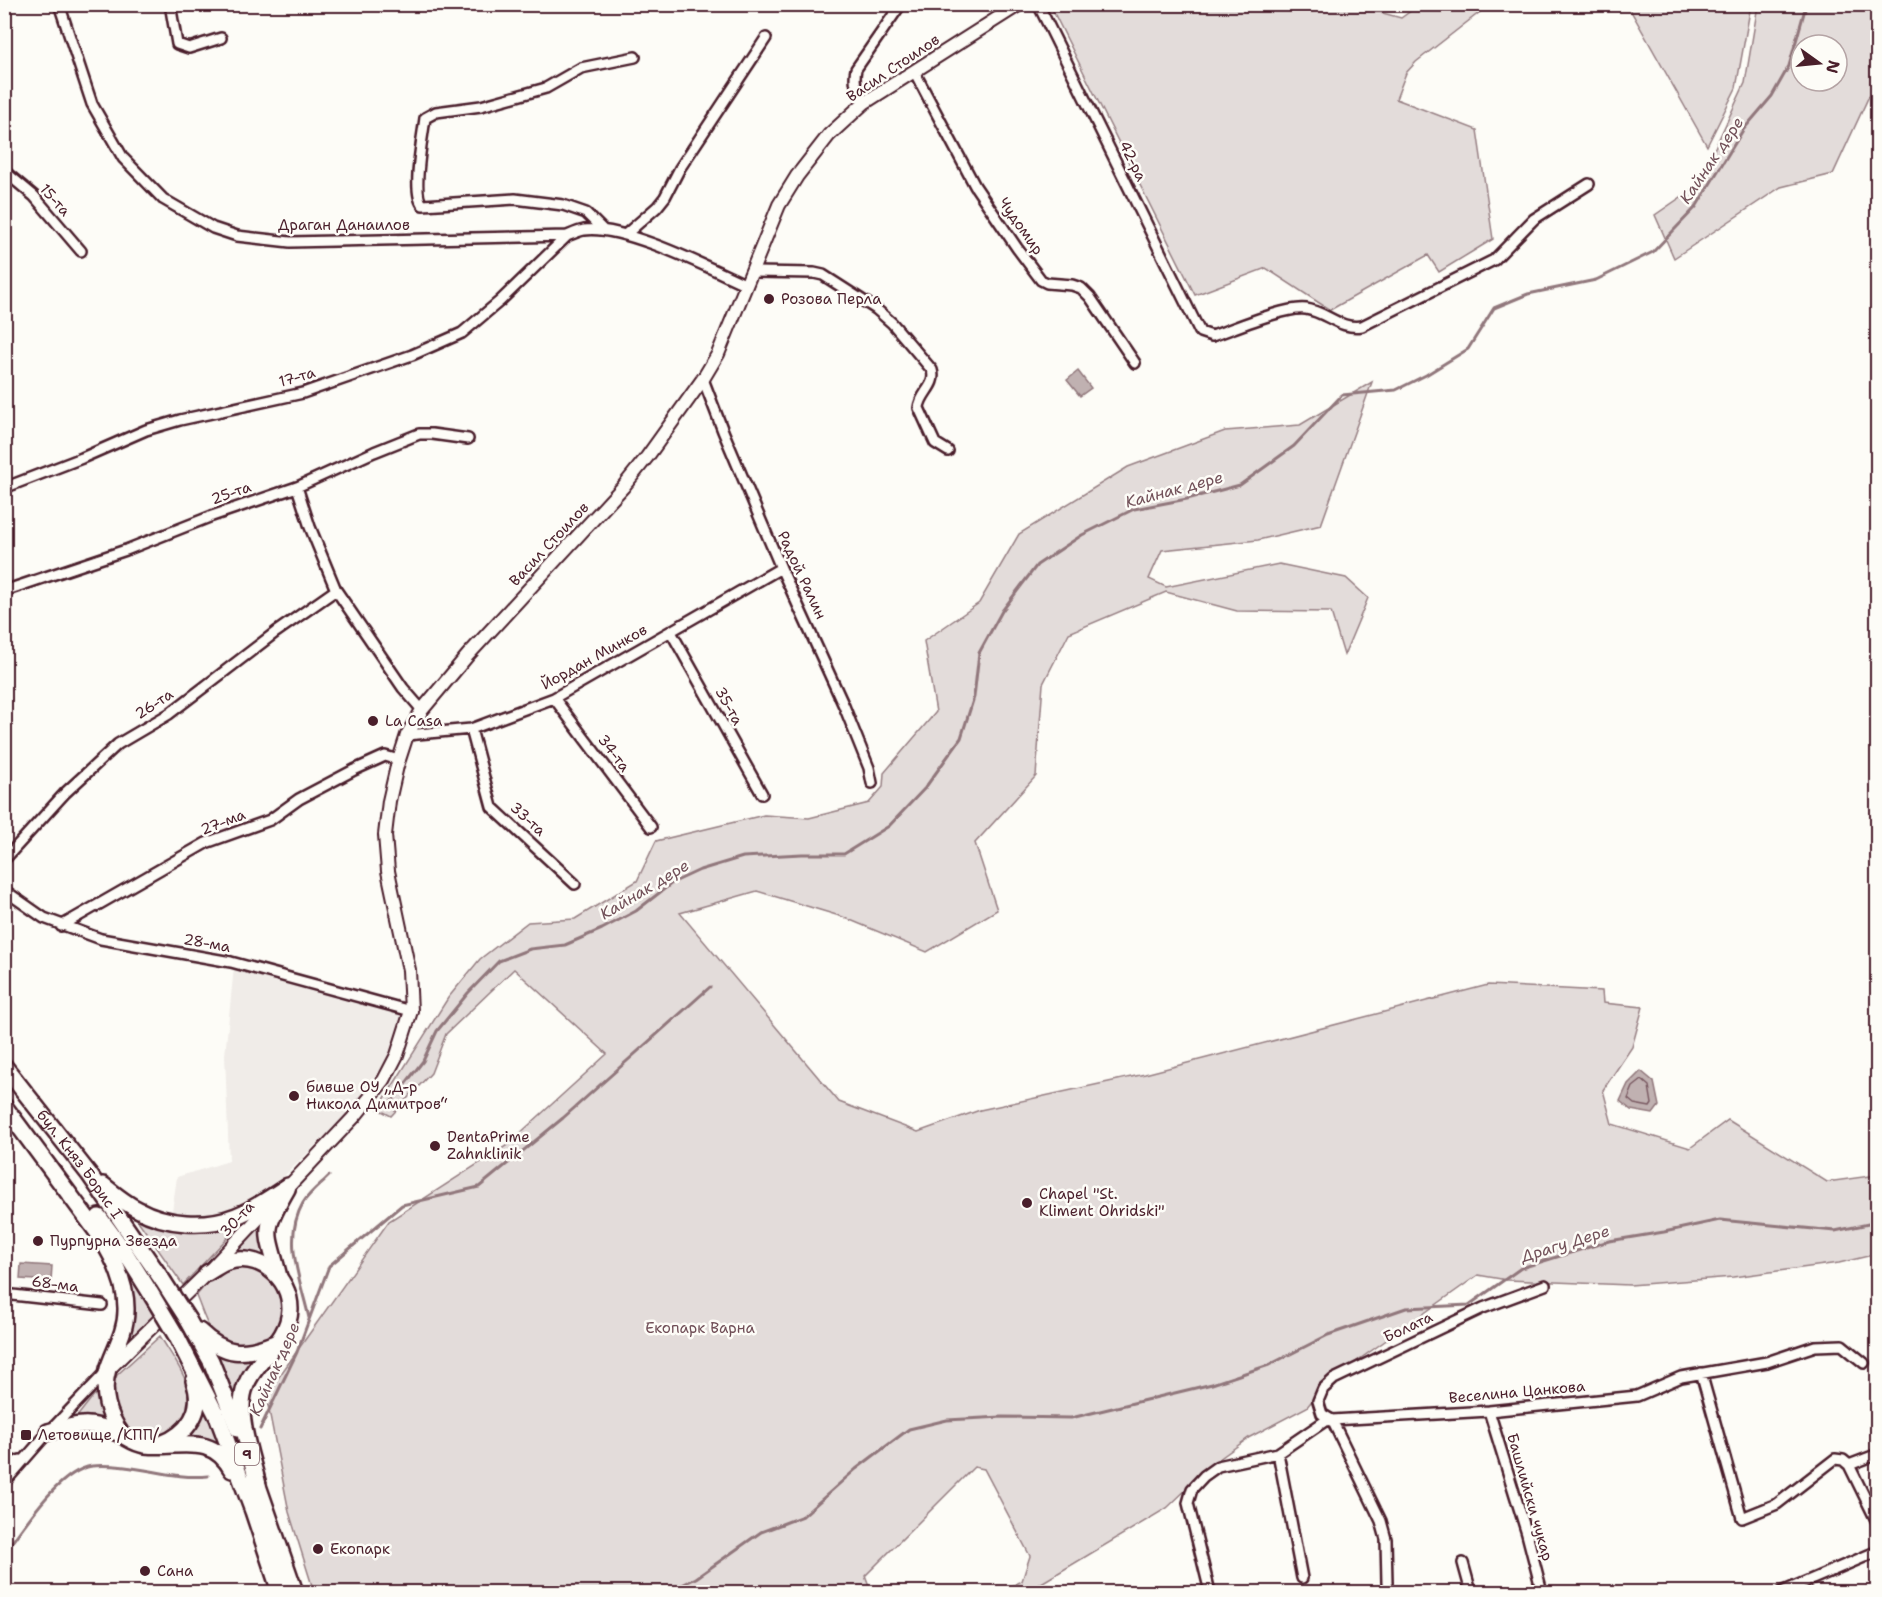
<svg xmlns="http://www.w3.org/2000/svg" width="1882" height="1597" font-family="'Shantell Sans',sans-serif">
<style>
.built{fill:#f0ece8}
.green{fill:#e3dcda;stroke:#967e82;stroke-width:1.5;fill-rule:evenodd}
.water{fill:#c0b1b1;stroke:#91777b;stroke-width:1.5}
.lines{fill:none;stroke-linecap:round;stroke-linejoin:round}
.shore{stroke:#795961;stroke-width:1.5}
.stream{stroke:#91777b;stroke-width:3}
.minor-casing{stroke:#4a1f2b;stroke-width:14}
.tertiary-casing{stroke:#4a1f2b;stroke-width:16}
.trunk-casing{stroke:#4a1f2b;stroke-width:20}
.minor{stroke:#fdfcf7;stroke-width:9}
.tertiary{stroke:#fdfcf7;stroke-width:12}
.trunk{stroke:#fdfcf7;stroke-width:15}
.trunk-bridge-casing{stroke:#4a1f2b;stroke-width:20;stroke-linecap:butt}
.trunk-bridge{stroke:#fdfcf7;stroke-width:15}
.poi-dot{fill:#4a1f2b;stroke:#fdfcf7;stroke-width:2}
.labels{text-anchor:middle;stroke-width:5;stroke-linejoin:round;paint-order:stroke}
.shield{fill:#fdfcf7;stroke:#806168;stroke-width:1.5}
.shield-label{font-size:14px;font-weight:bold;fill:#4a1f2b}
.street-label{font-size:15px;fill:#4a1f2b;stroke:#fdfcf7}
.poi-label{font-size:15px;fill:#4a1f2b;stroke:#fdfcf7;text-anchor:start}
.park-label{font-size:15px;fill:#704e57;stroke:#fdfcf7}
.water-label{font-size:16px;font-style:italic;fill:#73525a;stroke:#fdfcf7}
</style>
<rect width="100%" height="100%" fill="#fdfcf7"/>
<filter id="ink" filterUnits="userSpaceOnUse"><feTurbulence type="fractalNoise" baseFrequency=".0167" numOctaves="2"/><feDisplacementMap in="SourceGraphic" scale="12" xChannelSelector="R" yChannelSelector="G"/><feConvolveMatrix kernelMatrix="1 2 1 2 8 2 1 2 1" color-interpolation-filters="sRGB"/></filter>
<g filter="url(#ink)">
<path class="built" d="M234,967L406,1013L391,1053L378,1078L347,1114L271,1189L231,1211L214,1216L171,1218L177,1177L229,1161L225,1055Z"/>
<path class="green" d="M1349,4L1401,18L1419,5H1489L1416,62L1406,73L1396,99L1477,130L1493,239L1439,272L1428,255L1330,310L1266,268L1195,295L1050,5Z
M1631,5H1751L1736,88L1707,146L1631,11Z
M1758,5H1877V87L1869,96L1833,174L1781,187L1674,258L1655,215L1697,186L1745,83ZM1801,45H1837V81H1801Z
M1372,382L1321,525L1258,540L1162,550L1149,579L1166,587L1279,564L1346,578L1368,598L1344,655L1331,612L1237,611L1166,592L1069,633L1043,684L1036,776L975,843L997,910L927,952L843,917L757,891L680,913L839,1102L918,1132L980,1110L1145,1074L1488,985L1602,991L1603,1003L1643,1007L1632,1047L1603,1090L1612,1124L1690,1148L1728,1120L1827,1182L1877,1175V1254L1839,1263L1733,1277L1630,1285L1507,1280L1478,1275L1326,1383L1307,1407L1250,1437L1215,1462L1167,1508L1033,1588V1592H1000L1022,1581L1030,1556L984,1469L974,1467L865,1576L871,1592H314L289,1512L266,1395L389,1221L506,1146L607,1054L514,969L446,1034L431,1073L391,1116L378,1109L448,998L480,959L528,922L575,919L637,881L656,841L764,815L809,818L869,803L883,787L884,773L936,712L924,641L979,603L1019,534L1128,467L1225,431L1300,425Z
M134,1215L245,1219L183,1285Z
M264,1222L271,1260L250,1253L236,1252V1249Z
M124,1261L156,1319L130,1341L133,1313L132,1293Z
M245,1265C254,1269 263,1271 270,1279C289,1300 284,1339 253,1346C247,1348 240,1345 235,1344C226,1342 216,1337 211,1330C204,1320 201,1307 196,1296C215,1274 215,1269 245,1265Z
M160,1336C170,1353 183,1370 189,1389C191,1396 189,1405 187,1412C175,1441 156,1441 130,1435C116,1417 105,1398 117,1375Z
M213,1349L258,1354L235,1398L234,1396Z
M99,1394L105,1422L76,1418L94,1395Z
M203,1402L222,1444L220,1446L181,1439Z"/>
<path class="water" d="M1078,371L1091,388L1080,396L1067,380Z
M1641,1071L1654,1082L1659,1106L1653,1114L1631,1110L1620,1101L1628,1084Z
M21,1264L52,1266L51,1281L20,1279Z"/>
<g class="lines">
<path class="shore" d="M1642,1080L1649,1086L1652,1104L1650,1107L1634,1104L1628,1099L1633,1087Z"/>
<path class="stream" d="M389,1105L423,1061L437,1031L468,993L499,961L530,949L565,945L602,929L636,911L672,883L700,870L743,857L802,854H844L889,826L925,788L961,738L974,697L979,653L1002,611L1037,565L1082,535L1134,509L1187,499L1240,485L1294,446L1342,395L1396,390L1426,375L1468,349L1494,308L1528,294L1596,280L1653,252L1696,207L1743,130L1772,96L1789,66L1805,9L1809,4
M309,1318C301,1281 282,1240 303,1203C309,1193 321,1184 329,1176
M260,1429L297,1352L329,1266L402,1205L479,1187L563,1118L710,987
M4,1553C24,1527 58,1471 92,1466C102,1465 115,1466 125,1467C154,1470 178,1479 208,1476
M668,1592L696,1578L761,1532L803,1516L856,1469L909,1429L947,1420L1002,1417L1071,1418L1212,1384L1269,1365L1328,1335L1406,1308L1469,1305L1521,1268L1609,1241L1664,1232L1720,1220L1835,1231L1878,1222"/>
<defs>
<path id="minor" d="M59,4L92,104L123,158L163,199L213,228L237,236L290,242L567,236C572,234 579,231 584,230C623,224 709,268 747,285
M170,4L177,44L189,48L221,38
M1038,4L1200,332L1212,336C1233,329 1286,306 1306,309C1327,312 1340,330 1362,326L1494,260L1534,219L1589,184
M914,71L975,186L1017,248L1041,280L1047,283L1072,285L1081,288L1090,297L1135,363
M864,103C857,91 853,83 856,69L901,4
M4,171L34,196L81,251
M603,230L586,213L563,205L515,199L423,205C411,195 423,135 425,118L436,112L481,106L546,88L581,68L635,57
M625,235L657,207L665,197L680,168L766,38
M753,272L814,273L823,275L876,309L892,323L932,370C937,386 920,393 919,408L935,443L948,451
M703,379L723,431L781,568L844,706L869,768L872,783
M297,487L310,527L336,590L403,688L422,710
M4,488L82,458L146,430L180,420L303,393L412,355L462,333L500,301L567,236
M4,591L126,550L212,516L297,487L374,452L419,434H432L468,439
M671,632L762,794
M554,698L651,827
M471,729L492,807L575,884
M407,735L471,729L554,698L781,568
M4,860L65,793L118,744L169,714L276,632L336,590
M4,890L44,918L101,939L231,962L411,1011
M61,926L206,843L270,820L299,799L354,770L385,756L399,760
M4,1294L102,1305
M1701,1373L1742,1518L1777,1504L1835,1459L1843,1460L1849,1465L1878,1524
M1489,1411L1527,1534L1542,1592
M1332,1420L1322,1414L1318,1401L1323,1389L1334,1379L1483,1308L1545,1285
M1278,1453L1302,1578
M1849,1465L1878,1454
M4,1467L20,1460
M4,1483L45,1436L106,1372
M1463,1563L1471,1592
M1387,1583L1386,1539L1381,1521L1332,1420L1489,1411L1637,1396L1681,1377L1767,1362L1815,1346L1842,1345L1864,1363
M1210,1592L1188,1503L1192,1489L1204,1476L1218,1466L1278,1453L1325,1421L1332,1420
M1782,1592L1878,1551"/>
<path id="tertiary" d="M109,1369L207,1273L355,1116L384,1080L397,1055L411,1011L409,970L388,871L385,835L389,801L397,766L407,735L422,710L468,655L623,487L647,457L703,379L718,354L779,205L797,176L829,135L864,103L1020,4"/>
<g id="trunk">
<path id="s1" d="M4,1066L89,1174L163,1281"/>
<path d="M4,1106L98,1233C113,1256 127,1283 126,1311C126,1332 114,1350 108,1369C101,1392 108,1416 122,1435"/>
<path d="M103,1185C114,1194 125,1203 137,1209C166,1225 205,1228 236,1216C255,1209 271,1197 288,1186"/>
<path d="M99,1217L126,1254L150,1292"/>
<path d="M207,1273C213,1270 220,1264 227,1262C258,1252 290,1276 290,1309C289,1345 249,1362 243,1395C238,1421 252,1459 258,1485"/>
<path d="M279,1277C267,1229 261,1234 287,1189"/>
<path d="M188,1320L211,1361L238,1429"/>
<path d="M199,1331C225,1356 244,1356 275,1343"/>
<path d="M177,1337L218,1418L253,1511L280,1592"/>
<path d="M48,1432C79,1424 89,1420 120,1434C128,1438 135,1444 145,1445C179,1449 211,1432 232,1470"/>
<path d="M161,1444C188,1434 205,1410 194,1381"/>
<path d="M255,1477L295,1592"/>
</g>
</defs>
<use href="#minor" class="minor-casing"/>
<use href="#tertiary" class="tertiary-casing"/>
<use href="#trunk" class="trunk-casing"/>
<use href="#minor" class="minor"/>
<use href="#tertiary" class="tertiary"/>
<use href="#trunk" class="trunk"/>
<defs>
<path id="trunk-bridge" d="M163,1281L188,1320
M150,1292L177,1337"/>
</defs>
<use href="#trunk-bridge" class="trunk-bridge-casing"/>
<use href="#trunk-bridge" class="trunk-bridge"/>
</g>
</g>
<g class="poi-dot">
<circle cx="769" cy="299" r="6"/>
<circle cx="373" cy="721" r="6"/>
<circle cx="294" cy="1096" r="6"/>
<circle cx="435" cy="1146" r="6"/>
<circle cx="1027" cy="1203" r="6"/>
<circle cx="38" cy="1241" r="6"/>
<rect x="20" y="1429" width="12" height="12" rx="3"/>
<circle cx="318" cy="1549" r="6"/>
<circle cx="145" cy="1571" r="6"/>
</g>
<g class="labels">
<rect class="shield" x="235" y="1443" width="24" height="22" rx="4.5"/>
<g class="shield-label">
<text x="247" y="1459">9</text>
</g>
<g class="street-label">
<text transform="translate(893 68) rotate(-34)" y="5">Васил Стоилов</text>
<text transform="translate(1133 161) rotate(64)" y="5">42-ра</text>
<text transform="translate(55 200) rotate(48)" y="5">15-та</text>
<text x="344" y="230">Драган Данаилов</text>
<text transform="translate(1021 226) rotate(55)" y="5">Чудомир</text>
<text transform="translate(297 377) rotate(-16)" y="5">17-та</text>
<text transform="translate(231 493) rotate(-19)" y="5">25-та</text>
<text transform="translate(549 544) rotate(-47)" y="5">Васил Стоилов</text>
<text transform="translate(802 575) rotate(65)" y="5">Радой Ралин</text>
<text transform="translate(594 657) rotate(-29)" y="5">Йордан Минков</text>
<text transform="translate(154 704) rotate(-33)" y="5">26-та</text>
<text transform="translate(729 706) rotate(61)" y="5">35-та</text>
<text transform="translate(614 753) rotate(53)" y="5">34-та</text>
<text transform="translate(528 819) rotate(43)" y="5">33-та</text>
<text transform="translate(223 822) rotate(-21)" y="5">27-ма</text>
<text transform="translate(207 943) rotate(10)" y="5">28-ма</text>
<text dy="5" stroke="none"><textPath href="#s1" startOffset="124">бул. Княз Борис I</textPath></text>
<text transform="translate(237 1219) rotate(-47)" y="5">30-та</text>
<text transform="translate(55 1284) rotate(7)" y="5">68-ма</text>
<text transform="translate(1408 1327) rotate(-25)" y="5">Болата</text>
<text transform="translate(1517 1392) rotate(-5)" y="5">Веселина Цанкова</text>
<text transform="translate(1530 1497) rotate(74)" y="5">Башлийски чукар</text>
</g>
<g class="poi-label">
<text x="781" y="304">Розова Перла</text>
<text x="385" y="726">La Casa</text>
<text x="306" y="1092">бивше ОУ „Д-р<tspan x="306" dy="17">Никола Димитров“</tspan></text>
<text x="447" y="1142">DentaPrime<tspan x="447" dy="17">Zahnklinik</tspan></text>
<text x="1039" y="1199">Chapel "St.<tspan x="1039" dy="17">Kliment Ohridski"</tspan></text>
<text x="50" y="1246">Пурпурна Звезда</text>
<text x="38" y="1440">Летовище /КПП/</text>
<text x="330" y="1554">Екопарк</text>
<text x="157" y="1576">Сана</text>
</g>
<g class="park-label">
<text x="700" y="1333">Екопарк Варна</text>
</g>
<g class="water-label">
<text transform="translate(1711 160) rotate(-56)" y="6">Кайнак дере</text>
<text transform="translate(1174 489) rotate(-15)" y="6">Кайнак дере</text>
<text transform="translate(644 889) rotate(-31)" y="6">Кайнак дере</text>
<text transform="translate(1565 1243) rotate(-17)" y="6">Драгу Дере</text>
<text transform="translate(274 1369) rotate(-66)" y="6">Кайнак дере</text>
</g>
</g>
<rect width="1882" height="1597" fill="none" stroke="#fdfcf7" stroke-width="24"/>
<rect x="12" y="12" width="1858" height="1573" fill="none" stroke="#4a1f2b" stroke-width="2" filter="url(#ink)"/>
<g transform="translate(1819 63) rotate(105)"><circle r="28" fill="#fdfcf7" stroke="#b5a4a5" stroke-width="1.5"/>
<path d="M0-4.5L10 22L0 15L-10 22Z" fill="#4a1f2b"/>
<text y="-9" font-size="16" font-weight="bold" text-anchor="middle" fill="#4a1f2b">N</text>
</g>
</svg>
